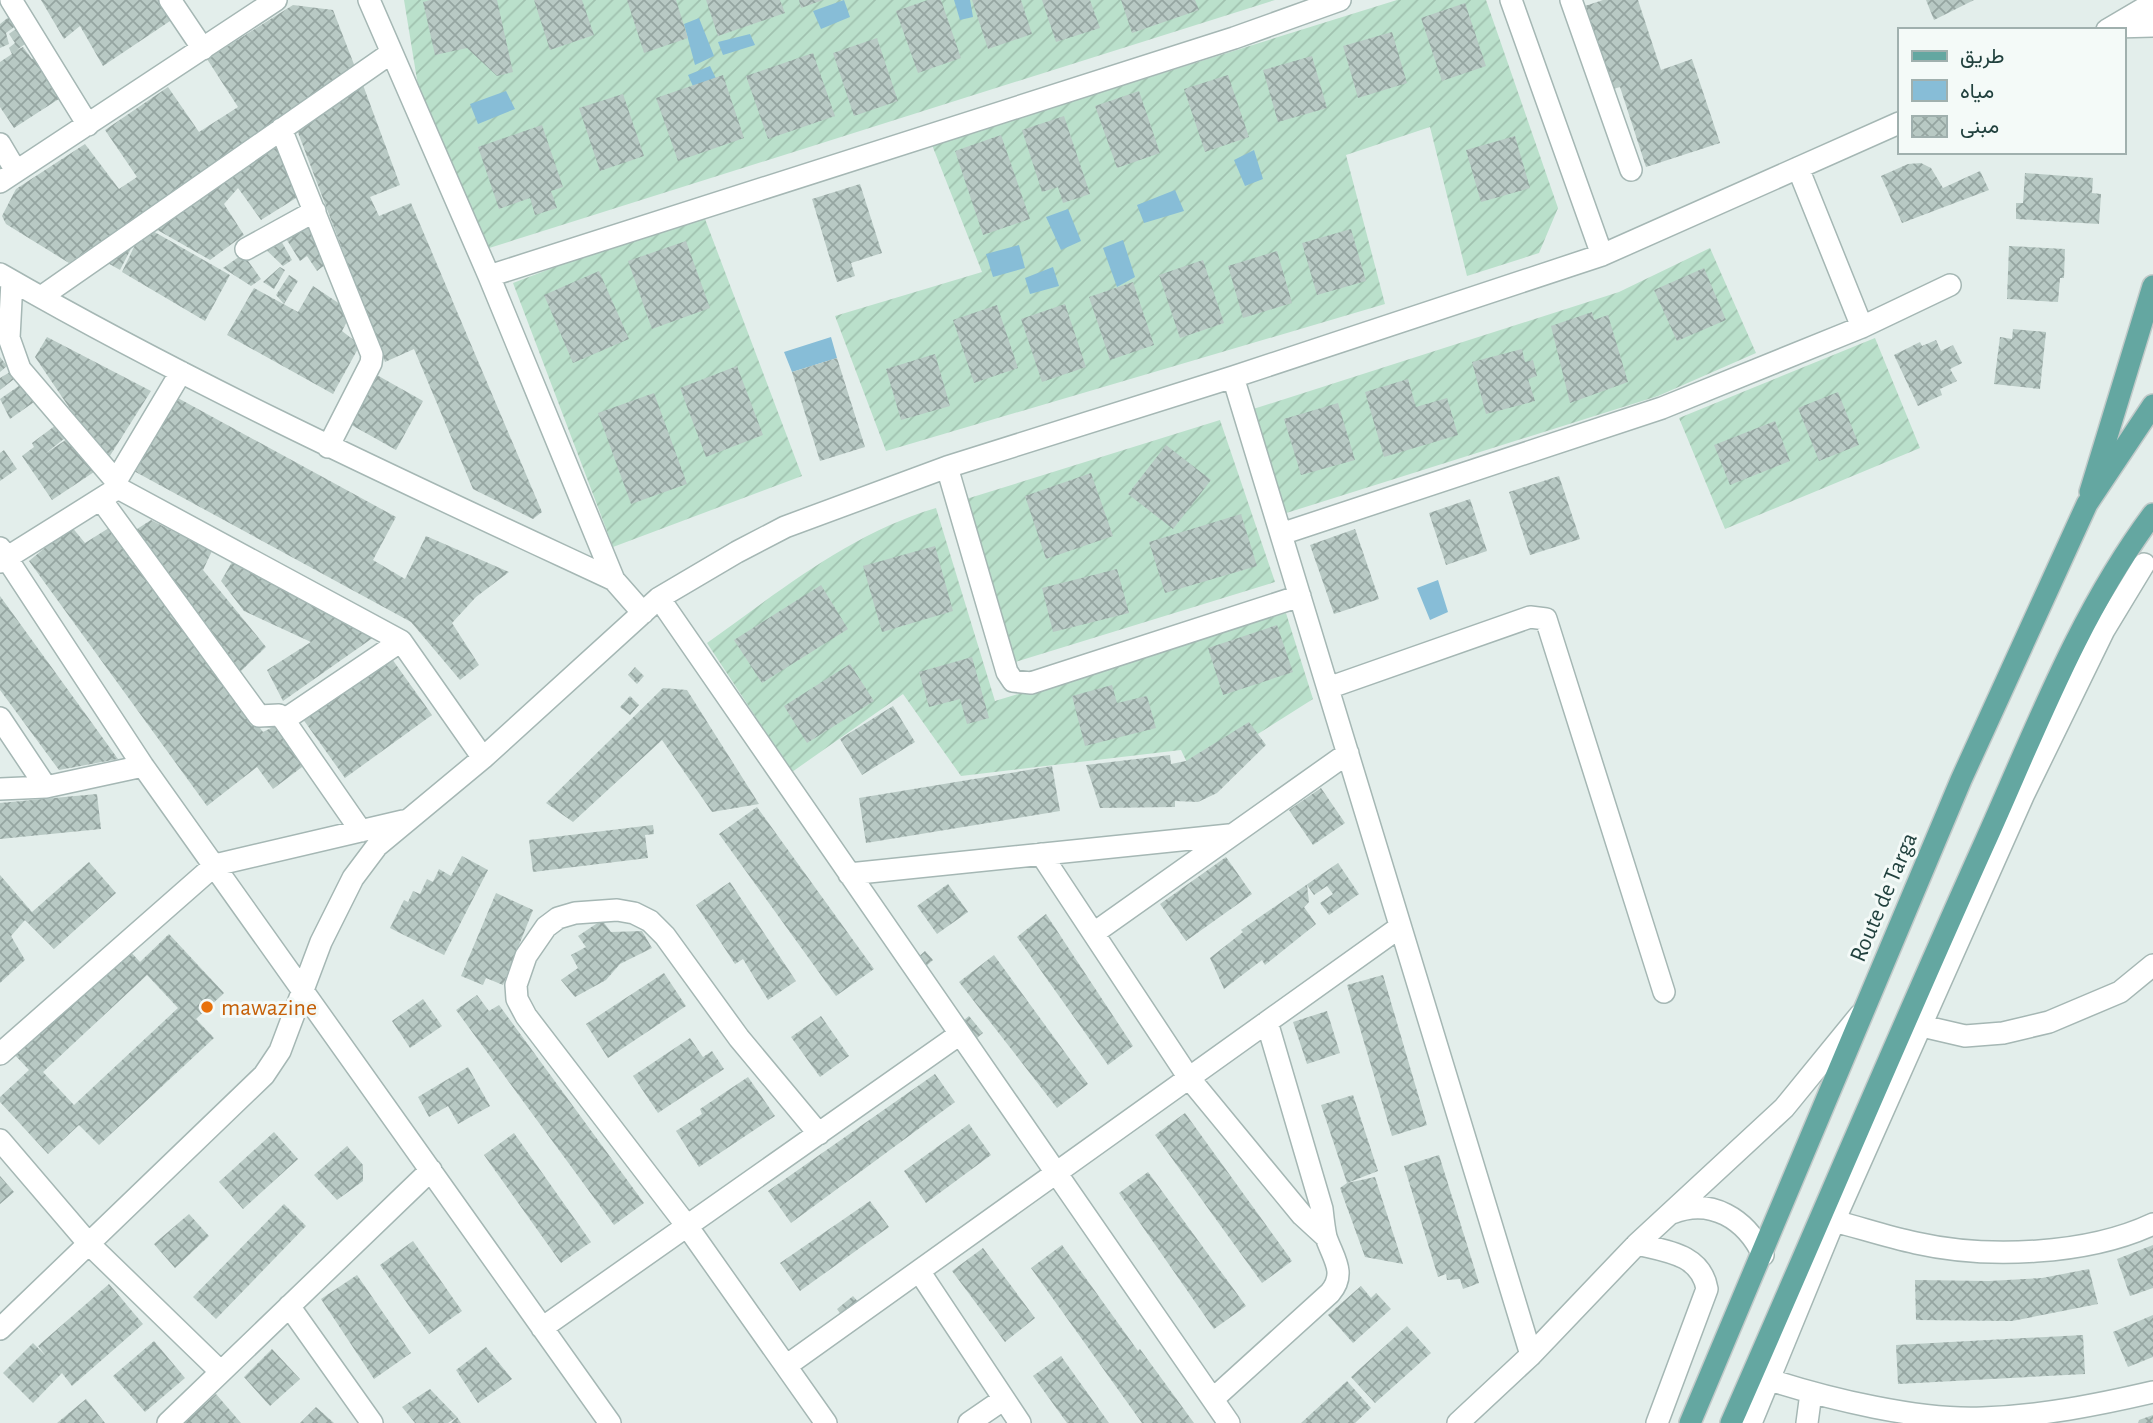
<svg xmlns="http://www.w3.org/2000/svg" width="2153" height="1423" font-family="'Alegreya Sans',Vazirmatn,sans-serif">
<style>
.garden{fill:url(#garden-furrows)}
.water{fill:#87bdd7}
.building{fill:url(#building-cross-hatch);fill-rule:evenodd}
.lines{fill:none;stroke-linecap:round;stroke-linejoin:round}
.minor-casing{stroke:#a5b7b4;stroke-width:24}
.major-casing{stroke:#c1cac9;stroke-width:24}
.minor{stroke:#fff;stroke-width:21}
.major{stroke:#64a7a1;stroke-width:21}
.food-dot{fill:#e8710a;stroke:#f4faf8;stroke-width:2.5}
.labels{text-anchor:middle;stroke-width:6;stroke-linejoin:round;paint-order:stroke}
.street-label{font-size:24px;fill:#21413e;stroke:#f4faf8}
.food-label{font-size:24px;fill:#c56008;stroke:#f4faf8;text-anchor:start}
</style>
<defs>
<pattern id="garden-furrows" width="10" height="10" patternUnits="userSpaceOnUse" patternTransform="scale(1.75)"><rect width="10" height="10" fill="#bae0cb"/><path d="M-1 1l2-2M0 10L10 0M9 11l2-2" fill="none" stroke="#a0c1af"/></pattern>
<pattern id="building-cross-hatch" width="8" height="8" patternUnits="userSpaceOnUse" patternTransform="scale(1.75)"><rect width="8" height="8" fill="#b8c9c4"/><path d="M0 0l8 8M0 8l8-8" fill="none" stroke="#95a5a1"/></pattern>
</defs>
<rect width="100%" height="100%" fill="#e3eeeb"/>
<path class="garden" d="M404,0H1275L486,249L419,92Z
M1397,0H1486L1558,208L1539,253L1467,276L1430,127L1346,155L1385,304L886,451L835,316L982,272L932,145Z
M702,211L802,476L613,547L513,283Z
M1710,248L1756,353L1658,396L1280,515L1247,411L1619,292Z
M1875,338L1920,448L1725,529L1679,418Z
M1220,420L1275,582L1012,663L963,500Z
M936,508L995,701L1286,613L1313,699L1193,775L1181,750L961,776L903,694L792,772L707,643C780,591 849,534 936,508Z"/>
<path class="water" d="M844,0L850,17L821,29L813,11Z
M954,0H970L973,17L960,20Z
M699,18L714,56L695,65L684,24Z
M750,34L755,45L723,55L718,42Z
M710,66L722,91L700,102L688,75Z
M506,91L515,109L478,124L470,104Z
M1254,150L1263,179L1245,186L1234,160Z
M1175,190L1184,211L1144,223L1137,205Z
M1068,209L1081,241L1061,250L1046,217Z
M1123,240L1135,277L1117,287L1103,248Z
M1019,245L1025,268L993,277L986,254Z
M1053,267L1059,286L1030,294L1025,278Z
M831,337L837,358L792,372L784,352Z
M1438,580L1448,612L1430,620L1417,588Z"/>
<path class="building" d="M41,0H161L173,19L103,66L80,26L64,39Z
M430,0H497L513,72L497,76L467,48L435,55L423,2Z
M534,0H582L594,35L550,50Z
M627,0H676L688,38L644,53Z
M706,0H780L785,13L718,36Z
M799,0H823L801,8Z
M928,0H941L961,58L918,73L896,11Z
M972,0H1021L1032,34L988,49Z
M1042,0H1090L1100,28L1056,42Z
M1121,0H1195L1199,10L1132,33Z
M1603,0H1638L1661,70L1692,59L1720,143L1646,167L1620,87L1610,90L1582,7Z
M1926,0H1974L1934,20Z
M1465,3L1486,66L1442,81L1421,18Z
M293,5L333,10L355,67L69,263L6,224L2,216L16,189L85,144L119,189L137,177L105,130L168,87L199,132L238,107L207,59Z
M15,12L21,22L6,33L9,44L0,48V24Z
M21,25L30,40L17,50L23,47L32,59L39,55L65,95L14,128L0,107V62L12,54L9,48L15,43L9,34Z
M1392,32L1407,83L1358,98L1343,46Z
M877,38L898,101L854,116L833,53Z
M813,53L835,116L768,139L746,76Z
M1312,56L1327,108L1278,122L1263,70Z
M723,75L744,138L678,161L656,98Z
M1228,75L1249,137L1205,152L1184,89Z
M363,85L400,185L370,197L379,216L411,203L542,512L533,519L473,489L414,349L385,362L297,130Z
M1139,91L1160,153L1117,168L1095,106Z
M623,94L644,156L600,171L579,108Z
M1064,116L1090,194L1063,203L1058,187L1042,192L1022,130Z
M542,125L563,187L551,191L557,208L535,215L530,198L499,209L478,147Z
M281,129L304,193L261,220L238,188L224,204L244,235L210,260L147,224Z
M1001,135L1030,219L983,235L955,151Z
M1515,136L1530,188L1481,202L1466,150Z
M1921,163L1931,168L1943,188L1980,171L1989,190L1902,223L1881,176L1908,164Z
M2025,173L2093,178L2092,193L2101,194L2099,224L2016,219V203H2023Z
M860,184L882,253L851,263L855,276L837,282L812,199Z
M312,217L331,260L317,271L307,256L300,261L285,237Z
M144,226L230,275L205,321L122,272Z
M1351,229L1366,281L1317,295L1302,243Z
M280,239L292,260L283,266L260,244Z
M135,241L120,270L92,254Z
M686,241L710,308L652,329L628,261Z
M2009,246L2065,249L2064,278H2060L2058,302L2007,299Z
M1277,251L1292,303L1243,318L1228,266Z
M243,254L261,279L251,286L223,268Z
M1203,260L1224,323L1180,338L1159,275Z
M280,267L285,270L274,289L263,282Z
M1704,268L1726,320L1677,341L1654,290Z
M599,271L629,339L573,363L544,295Z
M289,275L298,281L284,304L276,295Z
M1133,282L1154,345L1110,360L1089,297Z
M313,286L352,312L342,331L360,345L333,394L227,335L254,288L298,312Z
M1065,304L1086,367L1042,382L1021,319Z
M997,305L1018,368L974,383L953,320Z
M1592,312L1594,320L1608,315L1628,382L1570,403L1551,326Z
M2013,329L2046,332L2040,389L1994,384L2000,337L2012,339Z
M47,337L151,391L106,462L35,357Z
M1936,340L1941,351L1953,345L1962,363L1950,369L1957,381L1940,389L1942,395L1918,406L1894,355L1920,342L1922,346Z
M1522,349L1525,362L1533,360L1537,376L1528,379L1535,401L1486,414L1472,362Z
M935,354L950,406L901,420L886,369Z
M0,357L7,366L0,372Z
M837,358L865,447L820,461L792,372Z
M737,366L763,435L706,457L680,388Z
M15,369H27L0,390V378Z
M375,374L423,401L396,450L348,423Z
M1408,379L1416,407L1447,398L1458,435L1384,457L1365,392Z
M23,383L44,395L10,419L0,399Z
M1838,392L1859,445L1819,461L1798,408Z
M654,393L687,484L631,504L598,413Z
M176,397L396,517L373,560L405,579L426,536L509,572L476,597L452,623L479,665L460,680L411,622L132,470Z
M1338,403L1355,460L1301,475L1284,419Z
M1775,421L1790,461L1730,485L1714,445Z
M56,425L70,434L45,454L70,437L94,472L52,500L22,456L34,447L32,443Z
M1166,445L1211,480L1173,529L1128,494Z
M4,450L17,469L0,481V453Z
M1091,473L1113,536L1046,559L1025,496Z
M1559,476L1580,539L1530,555L1509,492Z
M1470,499L1487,551L1446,565L1429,513Z
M1241,514L1257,566L1165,593L1149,542Z
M151,520L212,551L203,570L266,647L240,672L137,540V529Z
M71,526L85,543L112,526L263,732L279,724L306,764L273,789L257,767L207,806L29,561Z
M1355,529L1379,599L1334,614L1310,545Z
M935,546L953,611L882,632L863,566Z
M235,557L374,637L283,701L267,670L311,642L244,611L221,581Z
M1117,569L1129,613L1053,632L1042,588Z
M821,585L848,629L762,683L734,640Z
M0,596L118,759L59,770L0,690Z
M1277,625L1293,672L1223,695L1208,648Z
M387,652L432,715L345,778L300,715Z
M972,657L989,718L967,724L960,699L929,707L919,672Z
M850,664L874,701L807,743L784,706Z
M635,667L644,676L637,684L628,675Z
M1112,685L1117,703L1147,696L1156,728L1085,746L1072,696Z
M663,688L687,690L759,804L712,812L662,740L573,822L546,803Z
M630,696L639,705L630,715L620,707Z
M893,706L915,742L862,775L840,739Z
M1249,722L1266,745L1217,793L1198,802L1175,801V807L1100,808L1086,765L1170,755L1171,764L1186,761Z
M1052,766L1060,811L866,843L859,798Z
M1321,788L1345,823L1313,845L1289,810Z
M97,794L101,829L0,839V803Z
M757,807L874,969L836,996L719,834Z
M653,825L654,834L645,835L648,858L533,872L529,840Z
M462,856L488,870L444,955L390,928L404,900L408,902L413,891L420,894L427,879L433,882L439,869L451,876Z
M1226,857L1252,894L1186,941L1160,904Z
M89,862L116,893L54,949L25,920L11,936L25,960L0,983V875L32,912Z
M1338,863L1359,894L1329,915L1320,903L1333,894L1327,886L1314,895L1307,885L1309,902L1304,907L1316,924L1265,965L1262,960L1224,989L1210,958L1243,932L1241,930Z
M730,882L796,981L768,1000L743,959L735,964L696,905Z
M948,884L968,912L937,934L917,906Z
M496,893L533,910L503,985L486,978L483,985L461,976Z
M1046,914L1133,1046L1108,1065L1017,937Z
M602,920L611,932L642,931L652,948L620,964L606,980L575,997L561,980L578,968L571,955L586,947L578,936Z
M169,934L224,993L196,1019L214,1038L99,1145L79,1125L48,1154L0,1102V1097L29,1070L13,1053L126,947L140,962ZM147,975L178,1008L74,1105L43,1072Z
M925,951L933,960L923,969L915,960Z
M994,955L1088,1084L1057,1108L959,982Z
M664,973L686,1006L608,1058L586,1024Z
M1383,975L1427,1125L1392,1136L1347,985Z
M477,995L489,1011L499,1005L644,1203L614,1225L456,1010Z
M423,999L442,1026L410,1048L392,1021Z
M1327,1011L1340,1053L1307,1064L1293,1022Z
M821,1016L849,1056L820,1077L791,1037Z
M969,1016L983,1033L973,1041L959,1024Z
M690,1038L703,1057L712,1051L724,1069L658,1113L633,1076Z
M468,1067L490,1106L458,1124L448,1106L429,1117L418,1097Z
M935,1074L955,1102L791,1223L768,1191Z
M748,1077L775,1116L699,1167L676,1131L702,1114L700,1109Z
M1353,1095L1378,1171L1347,1183L1375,1177L1403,1264L1365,1257L1340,1188L1347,1183L1321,1105Z
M1185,1113L1292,1261L1262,1283L1155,1135Z
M969,1124L991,1155L926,1203L904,1171Z
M274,1132L298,1159L243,1209L219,1182Z
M514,1133L591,1242L561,1263L484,1155Z
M347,1146L363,1165V1181L337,1200L314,1175Z
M1439,1155L1479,1283L1463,1289L1460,1279L1447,1280L1446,1274L1438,1277L1404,1166Z
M1148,1172L1246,1306L1214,1329L1119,1193Z
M0,1176L14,1192L0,1204Z
M870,1201L889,1227L800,1291L780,1263Z
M284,1204L306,1226L216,1319L193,1297Z
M189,1214L209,1236L175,1268L154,1244Z
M413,1241L462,1311L429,1334L380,1265Z
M1062,1245L1138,1351L1140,1349L1194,1423H1142L1031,1268Z
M2153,1245V1288L2130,1296L2117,1259Z
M983,1248L1035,1318L1005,1342L952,1271Z
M2089,1269L2098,1304L2012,1321L1916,1320L1915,1280L1989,1281L2042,1278Z
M357,1275L411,1353L374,1379L321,1299Z
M109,1284L143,1324L72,1386L62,1373L33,1403L3,1373L33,1343L46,1356L38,1346Z
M1361,1286L1371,1298L1376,1293L1391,1309L1353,1343L1328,1315Z
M853,1296L859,1303L842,1316L837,1309Z
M2153,1315V1357L2128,1367L2113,1332Z
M1407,1326L1431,1353L1375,1403L1351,1377Z
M2083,1335L2085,1374L1898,1384L1896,1345Z
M154,1341L185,1378L145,1412L113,1376Z
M486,1347L512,1379L478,1403L456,1370Z
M272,1349L300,1379L270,1406L244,1377Z
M1061,1356L1109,1423H1067L1033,1376Z
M1347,1381L1371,1408L1355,1423H1301Z
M430,1389L457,1417L461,1423H451L457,1417L448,1423H415L402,1407Z
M216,1394L241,1423H184Z
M86,1399L105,1423H57Z
M316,1407L334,1423H300Z
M2153,1415V1423H2138L2139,1420Z"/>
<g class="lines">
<defs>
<path id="minor" d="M11,0L88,125
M170,0L203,49
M369,0L489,276L614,580L643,613
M1511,0L1602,255
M1571,0L1631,170
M2115,27L2153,26
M2107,30L2153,3
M281,129L372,355L371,363L328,447
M0,144L16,171
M1798,168L1862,327
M0,182L276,0
M246,249L315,211
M0,274C198,388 406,483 614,580
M489,276L1234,38L1340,0
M12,281L9,338L20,369L116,481
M41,297L391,53
M1233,377L1531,1355
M947,467L1007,672L1013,681L1031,683L1300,596
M118,488L401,641L483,758
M102,501L259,716L279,715L284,720L361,831
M1281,534L1662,408L1862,327L1950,285
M0,548L143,766L610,1423
M0,562L118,488L116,481L181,372
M659,598L1229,1423
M1328,688L1530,617L1546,619L1664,992
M0,718L46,787L143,766
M284,720L401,641
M0,789L46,787
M1041,854L1189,1078L1302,1215L1326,1237
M849,874L1229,835
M1094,933L1348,753
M1922,1026L1965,1036L2003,1033L2049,1022L2120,992L2153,965
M0,1054L215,865L403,821
M819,1134L739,1038L665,936L650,921L634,913L617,910L575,913L558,918L546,927L526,956L516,985L517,999L526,1016L687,1226L826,1423
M0,1140L89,1244L221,1372
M1672,1213C1711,1197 1746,1219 1763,1255
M1834,1221C1861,1228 1888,1237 1916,1243C1987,1259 2087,1255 2153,1224
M1637,1244C1666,1251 1701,1254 1707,1289L1657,1423
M919,1271L1020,1423
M289,1306L372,1423
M542,1328L960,1034
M0,1329L264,1075L280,1051L321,942L353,878L377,846L483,758L659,598L737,552L785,527L947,467L1233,377L1602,255L1899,123
M786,1366L1400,927
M1767,1379C1829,1399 1919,1421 1983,1418C2041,1416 2097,1405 2153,1392
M1213,1399L1330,1293C1347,1273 1333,1258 1326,1237C1324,1228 1323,1218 1322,1209L1267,1022
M168,1423L431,1170
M969,1423L1004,1399
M1458,1423L1531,1355L1637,1244L1784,1108L1860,1015
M1751,1423L1834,1221L2023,796L2104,630L2144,564
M1807,1423L1811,1393"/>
<path id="major" d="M2090,492L2153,286
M1690,1423L1961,780L2087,504L2153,405
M1731,1423C1816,1230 1898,1035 1985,842C2035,731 2079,613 2153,514"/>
</defs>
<use href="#minor" class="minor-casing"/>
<use href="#major" class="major-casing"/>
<use href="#minor" class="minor"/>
<use href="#major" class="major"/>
</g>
<circle class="food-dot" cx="207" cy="1007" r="7"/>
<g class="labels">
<g class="street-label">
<text transform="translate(1883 897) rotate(-67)" y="8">Route de Targa</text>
</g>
<g class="food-label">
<text x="221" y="1015">mawazine</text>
</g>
</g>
<rect x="1898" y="28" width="228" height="126" fill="#f4faf8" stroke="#a0b0ae" stroke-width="2"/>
<rect x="1912" y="51" width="35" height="10" fill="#64a7a1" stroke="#a0b0ae" stroke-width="2"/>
<text x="1960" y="63" font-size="21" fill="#21413e">طريق</text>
<rect x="1912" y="80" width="35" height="21" fill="#87bdd7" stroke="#a0b0ae" stroke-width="2"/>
<text x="1960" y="98" font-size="21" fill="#21413e">مياه</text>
<rect x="1912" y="116" width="35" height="21" fill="url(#building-cross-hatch)" stroke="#a0b0ae" stroke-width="2"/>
<text x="1960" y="133" font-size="21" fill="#21413e">مبنى</text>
</svg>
